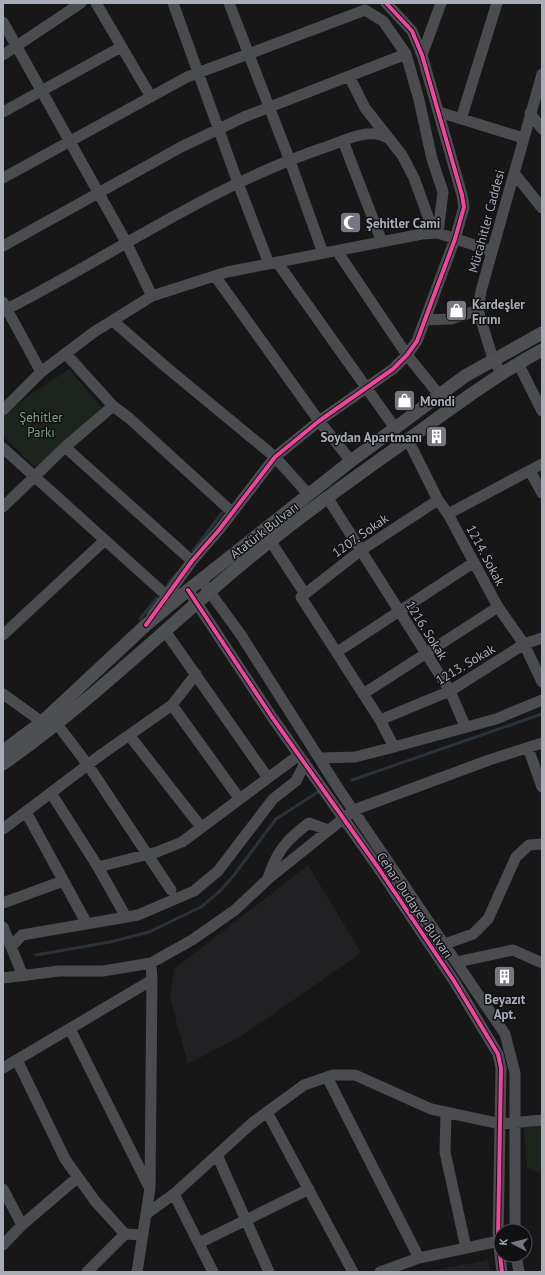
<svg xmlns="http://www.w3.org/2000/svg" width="545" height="1275" font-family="'PT Sans',sans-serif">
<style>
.built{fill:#212123}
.green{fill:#1d241e}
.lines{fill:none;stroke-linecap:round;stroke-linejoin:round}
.stream{stroke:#2a3239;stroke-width:3}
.minor{stroke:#4b4c50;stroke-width:11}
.major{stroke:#4d4f52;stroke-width:13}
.cycleway-casing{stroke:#111113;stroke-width:6}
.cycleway{stroke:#ed469a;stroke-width:4}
.labels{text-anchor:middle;stroke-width:3;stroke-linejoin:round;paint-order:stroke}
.street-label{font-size:13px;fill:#a8adb8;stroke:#111113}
.poi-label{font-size:13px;font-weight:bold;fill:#a8adb8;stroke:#111113;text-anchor:start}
.park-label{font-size:13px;fill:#7fa381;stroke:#111113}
</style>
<rect width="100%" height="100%" fill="#171717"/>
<path class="built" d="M308,865L361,953L243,1035L188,1064L170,998L174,969Z
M488,1260L490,1272H425Z"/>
<path class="green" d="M69,369L102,408L35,467L3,436C3,431 2,424 3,420C8,407 56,378 69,369Z
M542,1124V1174L527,1168L524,1128Z"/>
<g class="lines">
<path class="stream" d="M193,551L222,513
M167,586L177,573
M140,619L157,598
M352,780L542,714
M36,955L110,942L149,932L201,907L221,890L234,875L276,819L318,792"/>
<path class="minor" d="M96,3L151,97
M173,3L238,183L269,264
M229,3L290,161L323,253
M3,22L126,242L152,296
M3,55L81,3
M422,55L441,3
M349,76L365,108L402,155L414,178L434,233
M3,112L121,47
M439,112L523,138
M530,113L542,129
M461,119L497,3
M343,141L382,242
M514,173L542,208
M3,178L187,77L365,10L383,21L406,54L419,100L432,159L443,192L438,233
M3,246L181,147L244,117L406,54
M337,251L407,355L440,396
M277,262L395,428
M215,276L319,421L351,461
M3,302L41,372
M3,311C110,257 208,187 323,148C339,143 359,132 376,134C381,134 385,137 390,139
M425,320L451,319L478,310
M113,321L166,367L275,457L309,495
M66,354L113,406L129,418L232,512
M518,363L542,411
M502,374L493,359L478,310L481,291L542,74
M3,410L41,372L94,332L152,296L227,272L422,234L438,233L492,251
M408,440L438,500L448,514L498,607L524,644L542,682
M65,447L192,561
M3,448L167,596
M530,471L542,493
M327,497L450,691L465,726
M3,507L65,447L113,406
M448,514L542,464
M271,542L305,594
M201,580L241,635L338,788L505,1034L515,1073V1231
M188,590L272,717L377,866L454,981L498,1054L501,1068L498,1238L502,1272
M152,616L192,561L219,530L275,457L319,421L393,369L407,355L417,341L455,239L464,207L462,195L422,55L412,31L386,3
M165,631L268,778
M3,635L105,540
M337,652L473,563
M3,694L42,722
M363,694L498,607
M172,705L239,798
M380,720L450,691L524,644L542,638
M57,724L88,765L171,890
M129,735L201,827
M394,747L380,720L301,597L360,551L438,500
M528,748L542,787
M319,758L355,757L394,747L496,719L542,700
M51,793L98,867L126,917
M26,812L87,924
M3,829L102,754L172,705L196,674
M98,867L157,852L182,842L299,755
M268,878C277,851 286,840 309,823L328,830
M3,903L63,881
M3,927L23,976
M445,944L473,934L488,919L516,857L529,845L542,844
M11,947L22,935L138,915L194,891L218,871L273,799L296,781L305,763
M457,962L513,950L542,963
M3,978L59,971H103L151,963L192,940L235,910L268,879L354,810L489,760L542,743
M70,1029L148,1185
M17,1060L65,1159L95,1201L125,1234L142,1235
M3,1068L152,980
M327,1077L419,1258
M267,1112L353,1272
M446,1112L445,1152L466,1248
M217,1155L269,1272
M3,1189L22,1225
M174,1194L213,1272
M146,1214L174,1194L251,1124L267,1112L304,1085L333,1075H355L431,1109L501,1124L542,1120
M199,1243L309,1189
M3,1245L22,1225L78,1177
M516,1255L519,1272
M87,1272L125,1234
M137,1272L150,1188L152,980L151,963
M380,1272L419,1258L499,1241"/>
<path class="major" d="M3,751L42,722L146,625L188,590L351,461L465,376L542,333
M3,764C75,713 141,652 208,593C270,538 338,489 406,441C450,409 494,376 542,350"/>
<defs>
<path id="cycleway" d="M188,590L272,717L377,866L454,981L498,1054L501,1068L498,1238L502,1272
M146,625L192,561L219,530L275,457L319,421L393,369L407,355L417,341L455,239L464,207L462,195L422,55L412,31L386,3"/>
</defs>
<use href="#cycleway" class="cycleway-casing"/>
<use href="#cycleway" class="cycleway"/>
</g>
<defs>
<symbol id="mosque-square" viewBox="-11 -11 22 22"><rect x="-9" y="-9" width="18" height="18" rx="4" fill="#757880" stroke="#111113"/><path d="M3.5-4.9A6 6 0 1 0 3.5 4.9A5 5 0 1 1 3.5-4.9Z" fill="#fff"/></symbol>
<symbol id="shop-square" viewBox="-11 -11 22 22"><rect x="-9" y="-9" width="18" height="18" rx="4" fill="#757880" stroke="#111113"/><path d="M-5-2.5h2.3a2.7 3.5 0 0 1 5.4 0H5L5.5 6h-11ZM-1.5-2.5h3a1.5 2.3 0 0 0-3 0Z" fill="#fff"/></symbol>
<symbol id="building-square" viewBox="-11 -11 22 22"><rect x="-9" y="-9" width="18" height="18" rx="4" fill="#757880" stroke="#111113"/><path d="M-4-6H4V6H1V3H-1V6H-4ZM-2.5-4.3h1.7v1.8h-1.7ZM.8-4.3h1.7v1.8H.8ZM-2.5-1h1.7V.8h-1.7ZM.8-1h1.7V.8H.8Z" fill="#fff"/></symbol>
</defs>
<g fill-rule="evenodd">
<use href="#mosque-square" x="338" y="210" width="25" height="25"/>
<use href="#shop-square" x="444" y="298" width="25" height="25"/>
<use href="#shop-square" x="392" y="388" width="25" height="25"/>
<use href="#building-square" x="424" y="424" width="25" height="25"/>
<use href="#building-square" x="492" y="964" width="25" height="25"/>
</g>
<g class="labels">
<g class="street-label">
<text transform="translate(486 221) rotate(-75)" y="5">Mücahitler Caddesi</text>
<text transform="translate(264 530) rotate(-38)" y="5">Atatürk Bulvarı</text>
<text transform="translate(360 535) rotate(-35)" y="5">1207. Sokak</text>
<text transform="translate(486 555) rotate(62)" y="5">1214. Sokak</text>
<text transform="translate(427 630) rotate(58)" y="5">1216. Sokak</text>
<text transform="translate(465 664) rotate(-31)" y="5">1213. Sokak</text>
<text transform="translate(415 905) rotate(56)" y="5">Cehar Dudayev Bulvarı</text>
</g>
<g class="poi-label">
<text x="366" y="228">Şehitler Cami</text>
<text x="472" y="309">Kardeşler<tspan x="472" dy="15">Fırını</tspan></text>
<text x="420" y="406">Mondi</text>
<text x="422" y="442" text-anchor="end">Soydan Apartmanı</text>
<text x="505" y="1004" text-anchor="middle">Beyazıt<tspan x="505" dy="15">Apt.</tspan></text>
</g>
<g class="park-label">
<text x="41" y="422">Şehitler<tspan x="41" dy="15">Parkı</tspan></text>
</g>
</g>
<rect width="545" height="1275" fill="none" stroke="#a8adb8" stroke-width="8"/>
<g transform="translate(513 1243) rotate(277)"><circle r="19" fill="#111113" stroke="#4d4f55"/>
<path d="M0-3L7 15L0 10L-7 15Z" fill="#757880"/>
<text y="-6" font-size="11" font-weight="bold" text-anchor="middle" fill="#a8adb8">K</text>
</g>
</svg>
